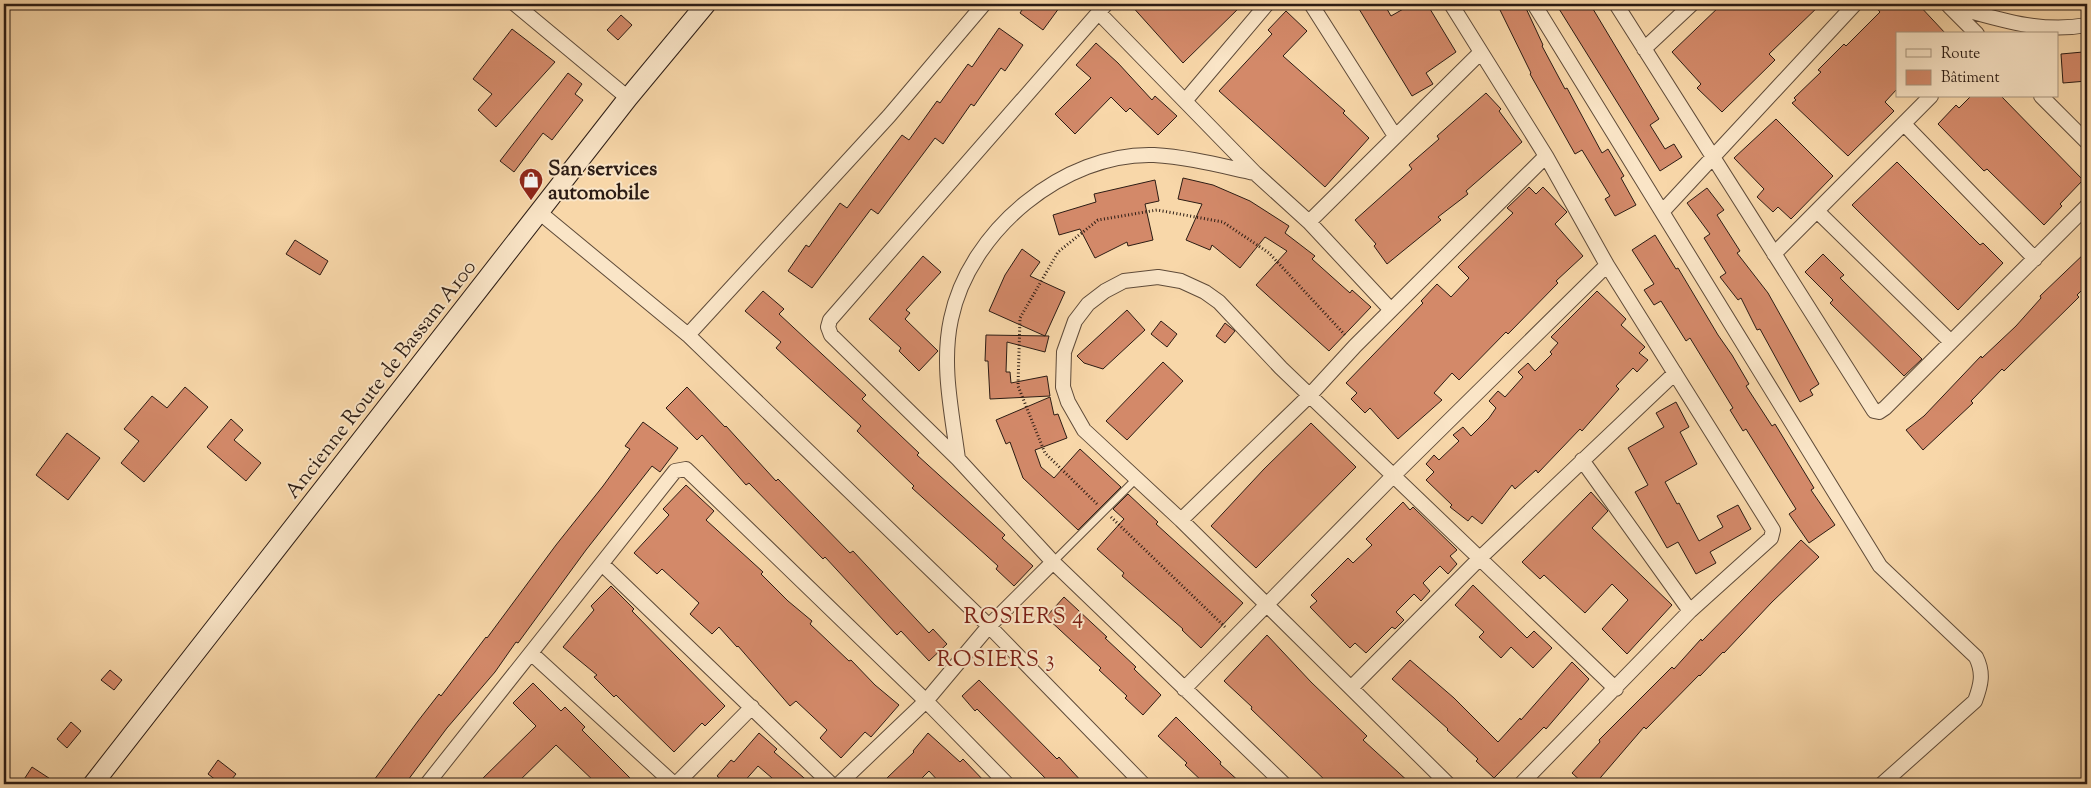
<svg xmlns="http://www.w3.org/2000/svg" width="2091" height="788" font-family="'Sorts Mill Goudy',serif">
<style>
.building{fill:#d38969;stroke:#2c1c14}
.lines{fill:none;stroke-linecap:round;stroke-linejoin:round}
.service-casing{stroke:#5f4b39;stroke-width:9}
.minor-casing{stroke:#5f4b39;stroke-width:16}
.secondary-casing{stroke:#2c1c14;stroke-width:21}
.path{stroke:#2c1c14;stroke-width:3;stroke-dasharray:1 2.5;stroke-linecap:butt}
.service{stroke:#fae5c7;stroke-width:7}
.minor{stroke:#fae5c7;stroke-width:14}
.secondary{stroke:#fae5c7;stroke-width:19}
.labels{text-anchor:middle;stroke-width:4;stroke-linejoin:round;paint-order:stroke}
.poi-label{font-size:21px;font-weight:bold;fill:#2c1c14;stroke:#fae5c7;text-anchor:start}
.street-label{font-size:21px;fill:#2c1c14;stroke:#fae5c7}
.neighbourhood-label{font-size:22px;letter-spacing:1px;fill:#7a1f14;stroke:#fae5c7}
</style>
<rect width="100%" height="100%" fill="#f8d7a9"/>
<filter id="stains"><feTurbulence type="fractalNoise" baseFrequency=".004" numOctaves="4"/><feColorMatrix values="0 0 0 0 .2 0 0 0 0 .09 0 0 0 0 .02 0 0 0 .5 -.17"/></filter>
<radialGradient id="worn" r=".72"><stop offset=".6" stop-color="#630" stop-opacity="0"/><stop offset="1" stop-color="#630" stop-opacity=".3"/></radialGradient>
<path class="building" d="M1026,4H1062L1043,30L1020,13Z
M1130,4H1243L1183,63Z
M1356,4H1384L1391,16L1412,4H1427L1456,52L1426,73L1433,84L1412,96Z
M1512,4H1524L1543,45L1542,46L1565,89L1567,88L1602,153L1608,149L1624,176L1621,178L1636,205L1615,216L1605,199L1610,196L1582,150L1575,154L1530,74L1531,73L1500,10Z
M1556,4H1590L1659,119L1650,125L1665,149L1674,144L1682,157L1660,171Z
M1722,4H1821L1769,54L1775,60L1722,112L1697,88L1701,84L1672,52Z
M1873,4H1918L1946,34H1897V89L1885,102L1894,111L1848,156L1792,103L1796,100L1794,98L1821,72L1818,70L1844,44L1846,46L1880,12Z
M1286,11L1307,31L1283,56L1345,111L1343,113L1369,138L1325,187L1219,91L1272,34L1268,30Z
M621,15L632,25L618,40L607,30Z
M999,28L1023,45L1005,71L1001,68L974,106L971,104L943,144L935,138L878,214L871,209L812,288L788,271L806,245L809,247L840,203L847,208L902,135L909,140L937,101L940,103L968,64L972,67Z
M512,29L555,62L496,127L478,110L492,94L473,79Z
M1096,43L1118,63L1152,100L1155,96L1177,116L1158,135L1130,108L1126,112L1111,97L1075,134L1055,114L1091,78L1076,65Z
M2083,52L2084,66H2087V81L2063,83L2061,54Z
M568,73L582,84L575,94L583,100L552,140L543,133L514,172L500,161Z
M1486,93L1501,109L1499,111L1522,142L1466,191L1468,194L1438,217L1441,220L1387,264L1374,246L1376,244L1355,220L1412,169L1409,165L1439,139L1437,136Z
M1971,96H2001L2083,180L2060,204L2062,206L2044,225L1987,169L1984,171L1938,124L1956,105L1959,108Z
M1776,119L1833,176L1791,219L1778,207L1773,212L1757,197L1764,189L1734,158Z
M1897,162L1980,245L1983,243L2003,263L1958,310L1852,205Z
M1183,178L1213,185L1250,201L1289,226L1285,233L1315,256L1312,259L1350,293L1352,290L1371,307L1329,351L1256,285L1287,251L1265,237L1240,268L1212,245L1210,250L1186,240L1202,204L1178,199Z
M1155,180L1159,201L1145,204L1153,240L1128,246L1127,242L1095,258L1080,229L1059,235L1053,215L1096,202L1094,194Z
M1529,187L1536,194L1543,187L1567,212L1555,224L1583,256L1556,281L1558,283L1508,334L1506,332L1459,380L1452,373L1434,393L1442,400L1398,439L1370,408L1365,413L1351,399L1357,393L1346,383L1423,303L1421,301L1437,284L1451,297L1469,278L1458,267L1513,213L1507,208Z
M1707,188L1724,210L1717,215L1740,251L1737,253L1768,293L1819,384L1810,390L1813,395L1800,402L1760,329L1757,330L1741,298L1738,300L1720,277L1726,273L1704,238L1710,234L1687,203Z
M1655,235L1676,269L1678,268L1718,335L1732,355L1749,384L1746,386L1772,426L1775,424L1814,488L1811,490L1835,525L1809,543L1789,514L1796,509L1746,429L1743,431L1730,410L1733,408L1690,338L1686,341L1661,301L1654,305L1644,290L1654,284L1632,250Z
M295,240L328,261L320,275L286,254Z
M1022,249L1040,262L1030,276L1065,292L1045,336L989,311L1005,275Z
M2087,251V285L2077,295L2079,297L2004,371L2002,369L1971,401L1973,403L1923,450L1906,430L1924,416L1981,356L1982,358L2016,326L2041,298L2040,296Z
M1823,254L1844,275L1840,278L1922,359L1904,376L1830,303L1833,300L1805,272Z
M923,256L941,272L906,310L910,313L905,319L938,351L919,371L899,351L901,348L869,319Z
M763,291L784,309L779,314L866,395L862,399L919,453L917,455L1005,535L1002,538L1033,566L1014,586L996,569L998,566L912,488L914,486L857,431L861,426L776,348L781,342L745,311Z
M1597,291L1626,319L1621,325L1645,347L1639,353L1648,360L1637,372L1633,368L1616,386L1619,389L1582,431L1580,429L1538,473L1536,470L1515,489L1512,485L1482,524L1472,516L1468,521L1450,507L1452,505L1426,480L1434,472L1426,464L1434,455L1439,460L1459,441L1453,435L1463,427L1471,436L1489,418L1496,408L1489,401L1498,391L1505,397L1523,377L1518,372L1528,363L1535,371L1552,354L1550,352L1558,343L1551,337Z
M1127,310L1145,330L1103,369L1084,363L1077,356Z
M1161,321L1177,334L1167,347L1151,334Z
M1225,323L1235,331L1225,343L1216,336Z
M986,335L1049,336L1045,352L1007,342L1006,372H1010L1011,383L1047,376L1050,396L990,399L988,361H985Z
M1163,362L1183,381L1127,440L1106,421Z
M185,387L208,407L144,482L121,463L139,441L124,429L152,396L167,408Z
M687,387L725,427L726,426L776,481L778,479L850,553L853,551L929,633L933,629L947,644L929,661L901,631L897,635L825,557L823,559L749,483L746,485L702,435L697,440L666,408Z
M1050,397L1054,415L1058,414L1067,438L1035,450L1041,467L1054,478L1080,449L1121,487L1078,530L1023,478L1010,442L1006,444L996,420Z
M1676,402L1689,427L1680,432L1697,464L1665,482L1677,504L1679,503L1699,541L1723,527L1717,516L1738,505L1751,529L1710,552L1716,563L1696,574L1678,542L1667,548L1635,492L1648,485L1628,448L1664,427L1656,413Z
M231,419L243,430L234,440L261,463L246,481L207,447Z
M643,422L678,448L660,472L652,466L586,550L518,643L516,642L495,672L447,728L405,784H371L418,721L439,694L441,696L486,637L487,638L556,545L603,486L630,449L625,446Z
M1311,423L1356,467L1256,568L1211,526L1264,469Z
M67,433L100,458L68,500L36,475Z
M686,485L714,511L706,520L763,572L761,574L788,601L812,621L810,624L849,661L851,660L875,685L899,705L871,737L865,732L841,758L820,738L827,730L796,701L790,706L738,646L737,647L719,627L712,634L690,614L699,603L662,569L657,574L634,553L669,515L663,509Z
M1591,492L1608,511L1592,528L1672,605L1627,654L1602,629L1628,600L1612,584L1585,613L1544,575L1540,579L1522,562Z
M1128,494L1158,522L1156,524L1243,603L1201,648L1182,630L1183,629L1122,576L1124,573L1097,549L1124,519L1113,509Z
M1403,502L1410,510L1413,507L1457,550L1450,556L1457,564L1448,574L1440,566L1423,583L1430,591L1421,601L1414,594L1396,612L1404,620L1395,629L1392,627L1366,653L1355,643L1350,648L1310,607L1317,601L1311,595L1348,558L1353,563L1372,545L1366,539Z
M1801,540L1819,557L1772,602L1724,653L1723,652L1700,676L1699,675L1646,729L1644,727L1595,784H1584L1572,773L1600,742L1599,740L1672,667L1674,669L1701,639L1702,641Z
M1473,585L1527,638L1534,631L1552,648L1533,668L1511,647L1501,658L1479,637L1484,632L1455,605Z
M611,586L634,609L632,611L725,706L705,726L702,723L674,752L616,695L614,697L594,677L597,675L563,647L594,610L591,606Z
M1064,597L1107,637L1105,638L1136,667L1134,669L1161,695L1143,715L1125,698L1127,696L1099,670L1101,668L1046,617Z
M1267,635L1311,682L1367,736L1363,740L1411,784H1329L1251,709L1252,707L1224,681Z
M1410,660L1454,698L1498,742L1520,718L1521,720L1572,662L1589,679L1546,729L1544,727L1494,778L1476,761L1478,759L1447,730L1448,729L1392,679Z
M110,670L122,680L114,690L101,680Z
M979,680L1057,759L1059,757L1084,784H1051L977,709L975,711L962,696Z
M533,683L561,711L565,707L585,727L582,730L636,784H597L556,745L516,784H477L536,726L513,703Z
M1176,717L1221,762L1220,764L1242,784H1205L1185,765L1187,763L1158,736Z
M71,722L81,731L67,748L57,739Z
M759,733L777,749L774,752L811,784H779L758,766L742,784H726L717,776L731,760L734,762Z
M928,733L960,762L963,759L987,784H941L929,771L916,784H893L887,778L914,752L913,751Z
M218,760L236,774L228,784H221L208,774Z
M32,767L58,784H21Z"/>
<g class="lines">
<defs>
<path id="service" d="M1053,562L1137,478"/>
<path id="minor" d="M515,4L628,98
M1106,4L830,320L828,327L831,335L958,459L1053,562L1284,784
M1311,4L1395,136
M1451,4L1546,156L1607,265L1773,530L1771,538L1690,611L1521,784
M1534,4L1880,566L1976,657C1984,673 1981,685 1975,701L1882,784
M1616,4L1874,411L1879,412L1885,408L2087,206
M1948,5C1995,18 2039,34 2087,25
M1949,6L1977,34
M1099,13L1255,173L1309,222L1391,310
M1644,49L1692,4
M2041,96L2087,142
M1185,101L1267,4
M1904,124L2035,259
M1817,211L1951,342
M539,212L688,335L989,626L1143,784
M1662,212L1855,4
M1309,222L1481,52
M1774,254L1931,96
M688,335L889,116L984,4
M958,459C952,413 941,365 951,319C969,231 1064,152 1154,155C1188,157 1222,166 1255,173
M1582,460L1690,611
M1181,520L1310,395L1355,346L1546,156
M602,564L831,784
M531,653L674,784
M1351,688L1480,558L1675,373
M1184,689L1393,476L1607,265
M427,784L675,471L686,469L926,701L1007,784
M676,784L752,707
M839,784L926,701L989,626L1053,562
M1448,784L1181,520L1084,430L1068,402L1063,387L1064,352L1075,321L1088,304L1105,291L1124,281L1158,277L1181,281L1205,292L1219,302L1281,368L1616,689"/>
<path id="secondary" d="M93,784L628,98L706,4"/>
</defs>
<use href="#service" class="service-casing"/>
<use href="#minor" class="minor-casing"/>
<use href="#secondary" class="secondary-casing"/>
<path class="path" d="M1097,504L1045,453L1018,386L1020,318L1058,252L1098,220L1157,210L1223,222L1269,253L1346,336
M1111,517L1225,627"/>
<use href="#service" class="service"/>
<use href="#minor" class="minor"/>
<use href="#secondary" class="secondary"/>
</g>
<defs>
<symbol id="shop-pin" viewBox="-11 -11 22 30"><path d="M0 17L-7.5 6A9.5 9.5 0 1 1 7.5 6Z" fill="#8f2418" stroke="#fae5c7"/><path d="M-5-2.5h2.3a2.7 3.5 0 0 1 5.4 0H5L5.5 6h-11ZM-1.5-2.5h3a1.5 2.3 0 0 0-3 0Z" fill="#fff"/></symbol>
</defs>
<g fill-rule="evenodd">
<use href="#shop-pin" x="517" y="166" width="28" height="38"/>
</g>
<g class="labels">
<g class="poi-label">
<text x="548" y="175">San services<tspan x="548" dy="24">automobile</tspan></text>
</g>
<g class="street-label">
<text transform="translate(380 379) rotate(-52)" y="7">Ancienne Route de Bassam A100</text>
</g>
<g class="neighbourhood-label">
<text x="1024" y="623">ROSIERS 4</text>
<text x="996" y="666">ROSIERS 3</text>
</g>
</g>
<rect width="2091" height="788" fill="none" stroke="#f8d7a9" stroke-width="20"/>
<rect x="5" y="5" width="2081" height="778" fill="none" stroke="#2c1c14" stroke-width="2.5"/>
<rect x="10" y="10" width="2071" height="768" fill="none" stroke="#2c1c14"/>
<rect x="1896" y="32" width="162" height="65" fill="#fae5c7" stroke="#a8957f"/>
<rect x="1906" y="49" width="25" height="8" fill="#fae5c7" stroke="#a8957f"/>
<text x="1941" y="58" font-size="15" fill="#2c1c14">Route</text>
<rect x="1906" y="70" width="25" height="15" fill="#d38969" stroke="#a8957f"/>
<text x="1941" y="82" font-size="15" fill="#2c1c14">Bâtiment</text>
<rect width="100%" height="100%" filter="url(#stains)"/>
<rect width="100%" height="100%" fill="url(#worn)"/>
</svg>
